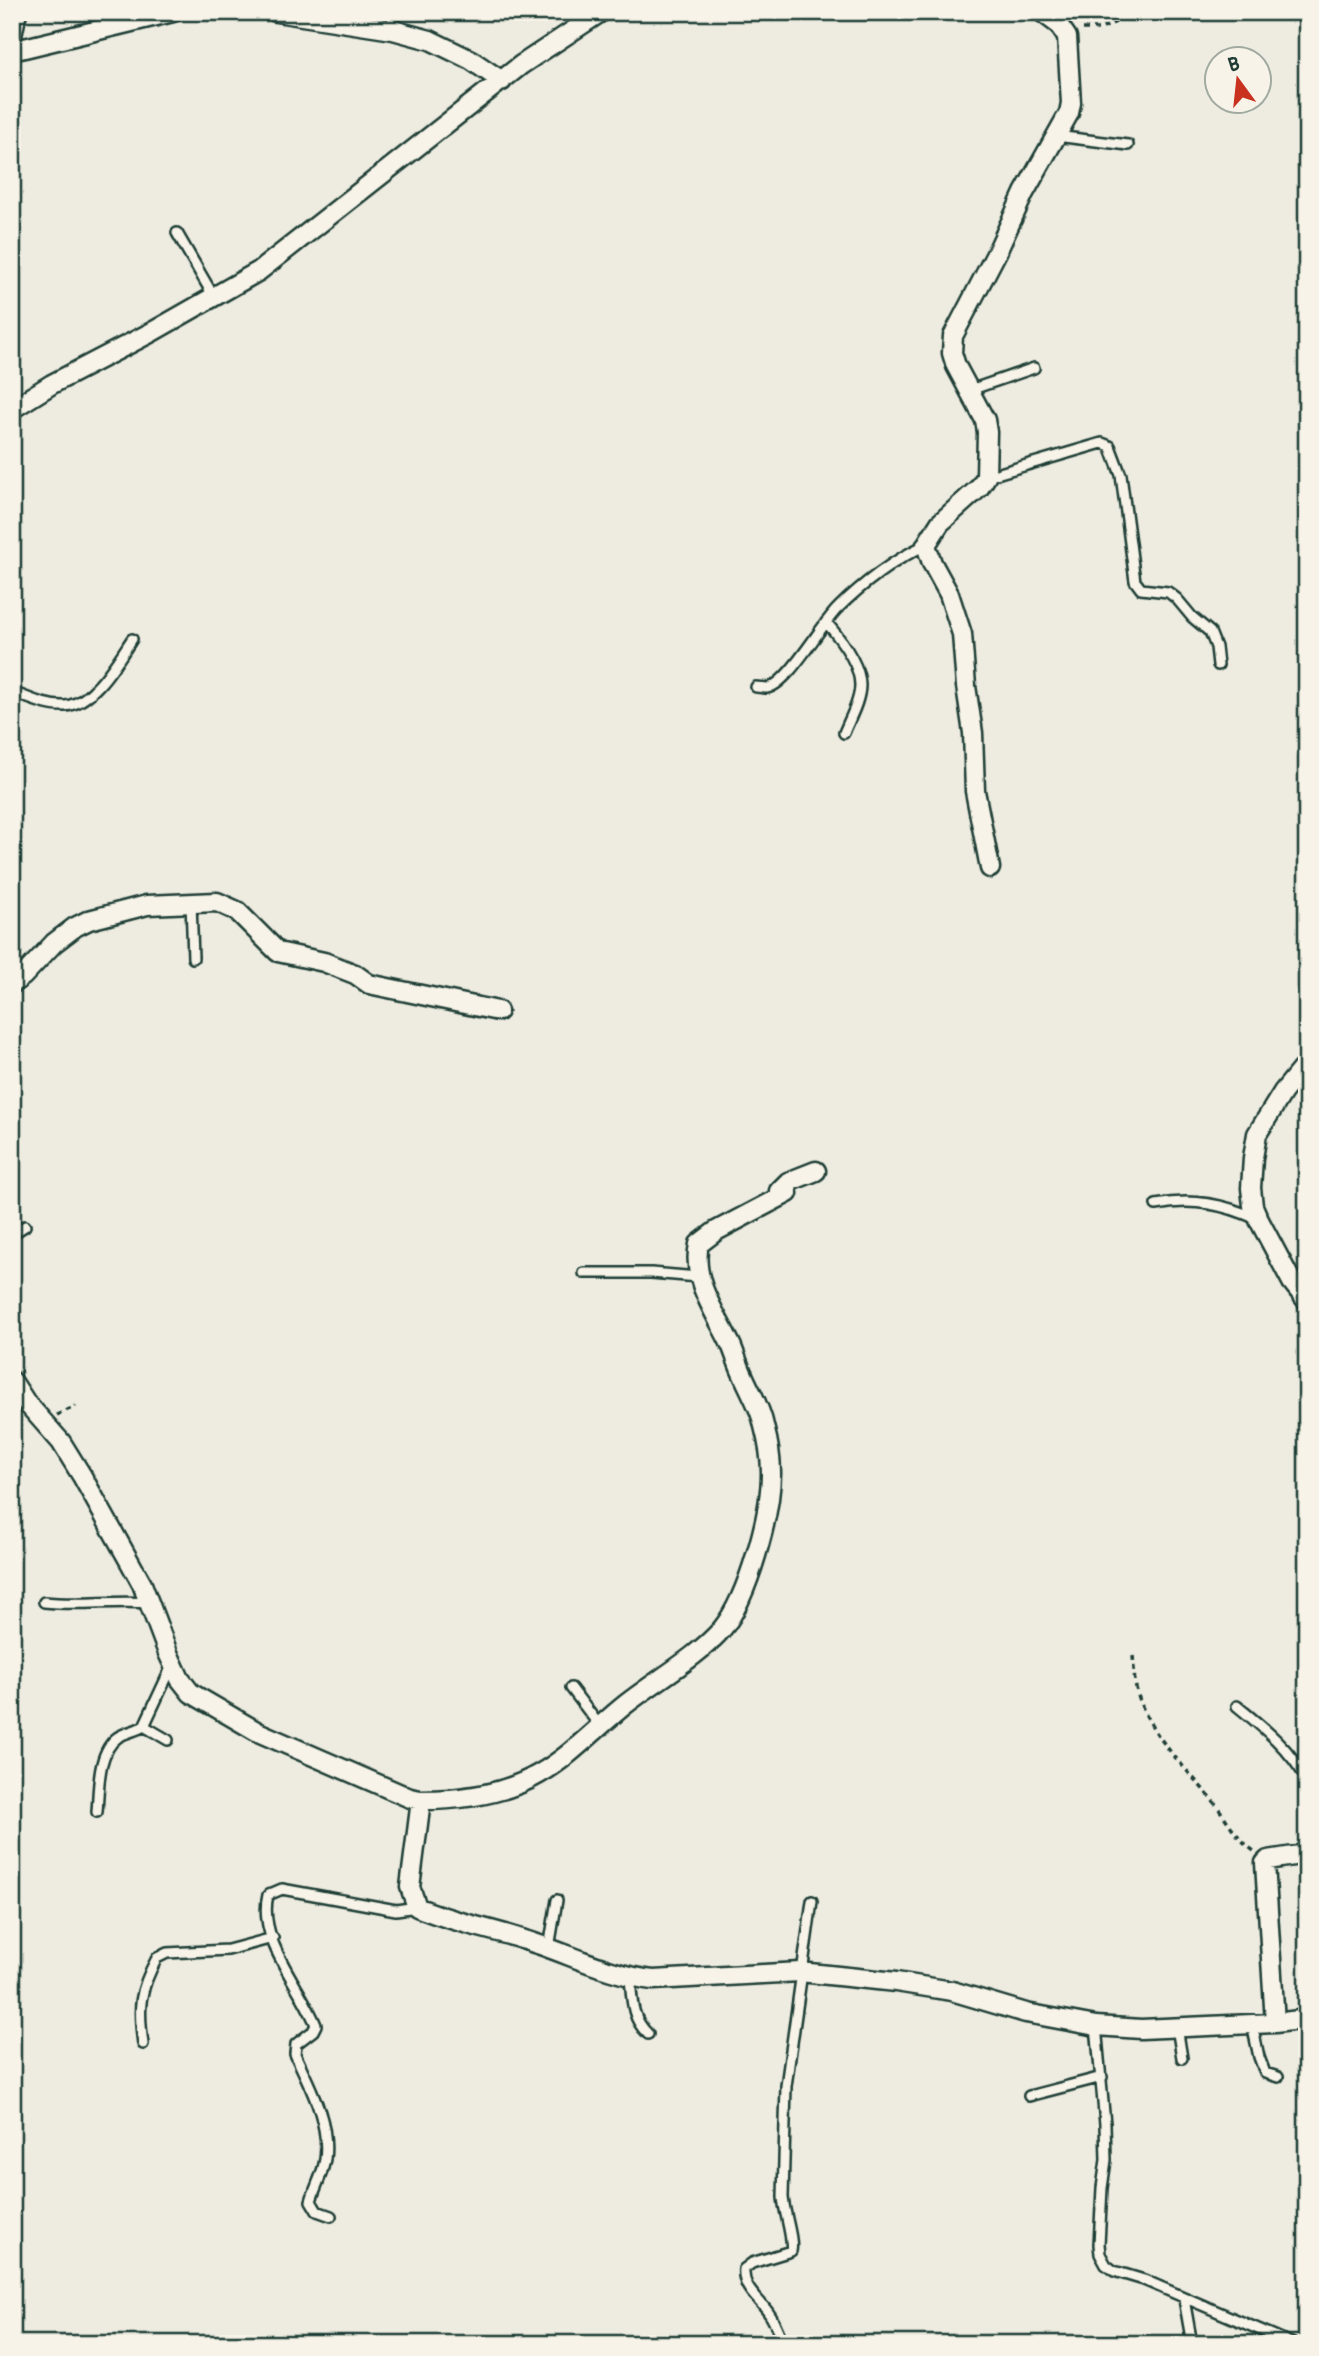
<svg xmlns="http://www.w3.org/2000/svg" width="1319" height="2356" font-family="Pangolin,sans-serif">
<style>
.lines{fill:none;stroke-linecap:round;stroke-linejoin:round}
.service-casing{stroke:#1f3d34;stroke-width:14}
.minor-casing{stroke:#1f3d34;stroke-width:23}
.path{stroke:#1f3d34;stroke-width:3.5;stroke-dasharray:5 5;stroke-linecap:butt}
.service{stroke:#f7f3e8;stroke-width:9}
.minor{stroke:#f7f3e8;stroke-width:18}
</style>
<rect width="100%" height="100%" fill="#eeece1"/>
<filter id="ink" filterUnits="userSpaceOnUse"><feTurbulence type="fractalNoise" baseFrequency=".0143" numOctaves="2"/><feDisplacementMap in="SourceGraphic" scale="14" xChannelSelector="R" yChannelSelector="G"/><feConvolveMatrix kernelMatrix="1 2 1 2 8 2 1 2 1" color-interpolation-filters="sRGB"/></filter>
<g filter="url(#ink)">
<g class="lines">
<defs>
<path id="service" d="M392,12L393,30
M1056,136L1128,145
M177,233L214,297
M970,390L1034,368
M986,477L1102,443L1110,446L1121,475L1135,581L1141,589L1168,592L1177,599L1192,617L1210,632L1216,647L1218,665
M826,622C839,637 860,664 860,685C860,701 850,718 844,733
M756,687C758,687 765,688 767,688C788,685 821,624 838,608C861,585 896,558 926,545
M12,692C29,698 47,707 65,706C93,704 118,660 132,639
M191,903L193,958
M1304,964L1307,977
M1156,1205C1193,1198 1224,1204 1257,1219
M12,1234L25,1226
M584,1273H651L698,1277
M44,1602C80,1606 114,1600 149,1603
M571,1688L599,1725
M1237,1706C1264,1728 1290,1749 1307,1780
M144,1726L168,1740
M97,1812C99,1789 97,1752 118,1737C126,1732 136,1731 144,1726L172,1666
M549,1948L557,1900
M630,1977C632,1999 631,2018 648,2034
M1252,2024L1259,2057L1265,2073L1278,2077
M1096,2026L1105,2124L1106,2160L1102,2188L1099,2244L1100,2254L1106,2265L1114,2271L1144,2280L1293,2344
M1177,2027L1182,2058
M143,2044C138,2007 139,1991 157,1958L167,1953L228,1950L273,1938
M1029,2096L1102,2077
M331,2216L317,2211L311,2201C315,2187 323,2174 325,2159C330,2122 310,2087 295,2054L296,2044L313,2031L316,2025C300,1985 257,1940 268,1895L282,1889L396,1910L417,1907
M1184,2299L1192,2344
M783,2344C779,2333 775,2321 768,2312C758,2298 742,2288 744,2269L752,2263L791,2251C794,2240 784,2212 783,2197L786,2086L812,1901"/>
<path id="minor" d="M276,12L393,30L430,40L471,60L502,81
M12,36L17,12
M12,51L173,12
M12,409L52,384L152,332L259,271L521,65L601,12
M990,868L975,791L973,733L966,686L962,634L949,594L932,563L926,545L940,523L979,488L986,477L987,432L985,420L956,366L952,353L953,336L997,252L1024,193L1069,113L1071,103L1067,37L1058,24L1042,12
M12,984L23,976L54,943L75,927L89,920L147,905L217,902L237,911L278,952L324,962L355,974L369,984L498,1011
M1307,1067L1301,1070L1283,1092L1257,1134L1253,1158L1251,1188L1253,1206L1259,1220L1292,1282L1307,1301
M12,1381L25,1401L61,1442L82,1476L142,1584L168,1653L180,1679L191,1693L258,1732L410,1798L421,1800L410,1887L417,1907C451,1922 489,1928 525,1940C568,1953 608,1975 653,1980L800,1972L896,1982L952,1991L1026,2013L1096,2026L1141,2029L1275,2023L1307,2019
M421,1800C460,1800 505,1794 539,1774C571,1756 597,1727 626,1704C655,1681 699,1656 722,1629C748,1598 771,1513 771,1473C771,1458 768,1441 764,1426C761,1409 751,1393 744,1377C739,1367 736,1357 732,1347C717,1314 691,1282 699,1244L716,1231L788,1193L779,1191L788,1182L816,1171
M1275,2023L1265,1863L1268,1860L1300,1855L1307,1850"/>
</defs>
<use href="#service" class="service-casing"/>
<use href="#minor" class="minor-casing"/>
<path class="path" d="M1083,29H1101L1137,12
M57,1415L76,1406
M1133,1656C1134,1665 1134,1674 1135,1683C1144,1733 1187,1767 1216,1805C1229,1822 1237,1839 1254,1851"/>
<use href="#service" class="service"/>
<use href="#minor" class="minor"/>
</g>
</g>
<rect width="1319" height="2356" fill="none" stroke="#f7f3e8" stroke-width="42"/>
<rect x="21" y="21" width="1277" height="2314" fill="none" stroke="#1f3d34" stroke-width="2.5" filter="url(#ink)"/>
<g transform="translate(1238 80) rotate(345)"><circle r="33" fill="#f7f3e8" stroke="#a1aaa0" stroke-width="2"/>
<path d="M0-5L12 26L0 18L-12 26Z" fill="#c8321e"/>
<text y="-10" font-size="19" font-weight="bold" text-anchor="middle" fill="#1f3d34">B</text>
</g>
</svg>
